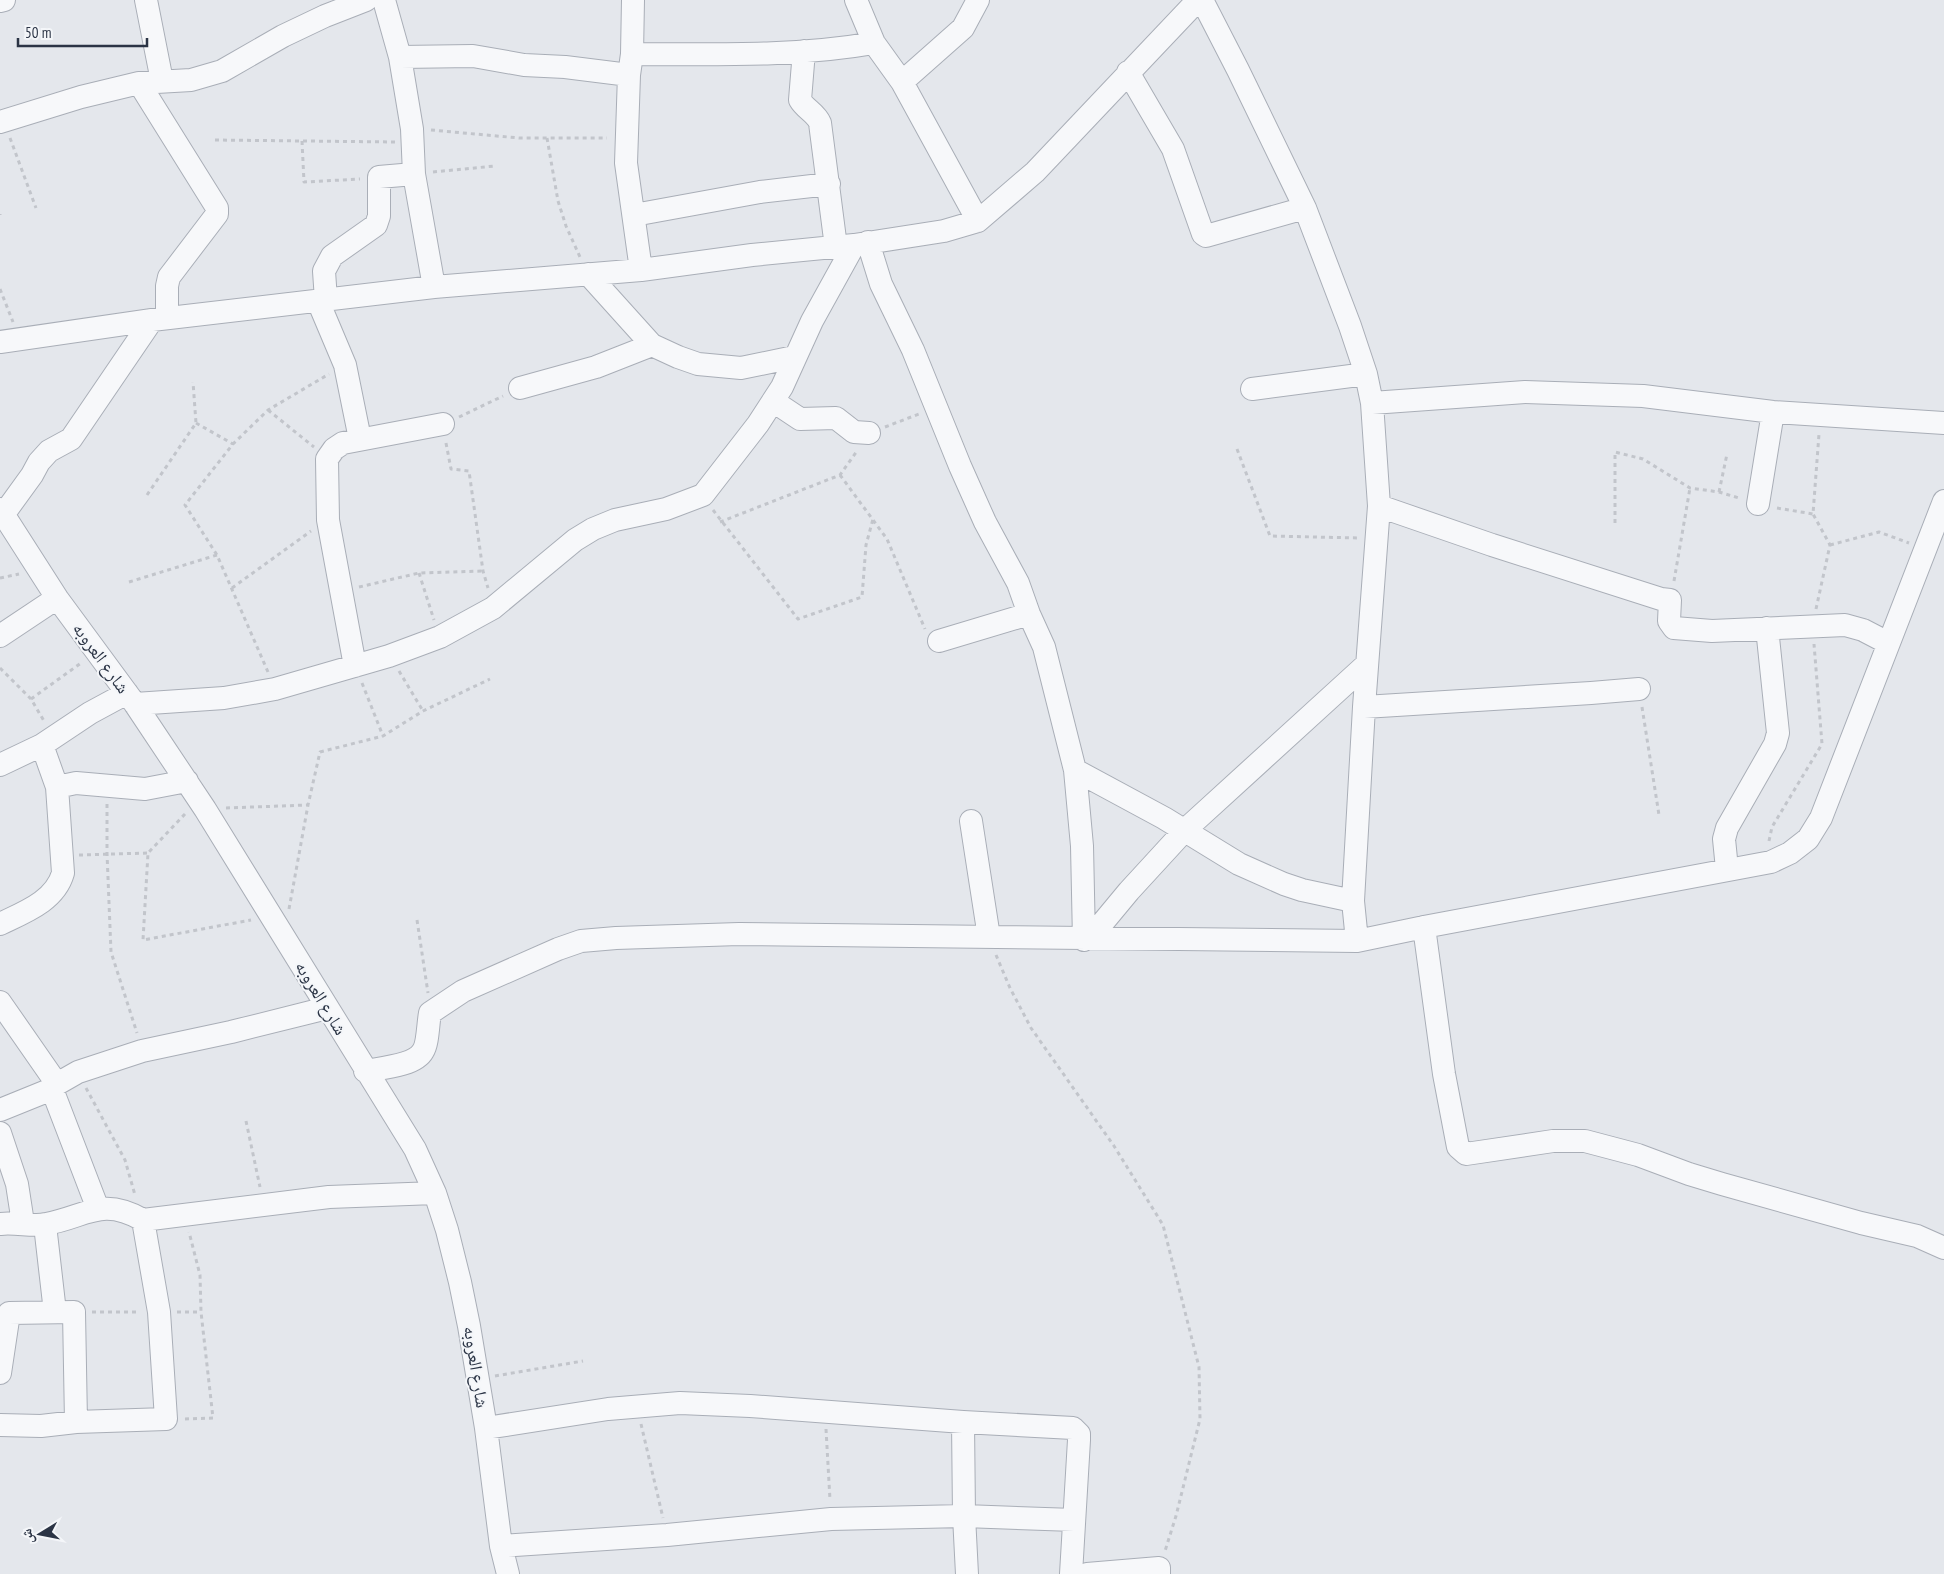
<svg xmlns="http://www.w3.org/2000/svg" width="1944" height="1574" font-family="'PT Sans Narrow','Noto Naskh Arabic',sans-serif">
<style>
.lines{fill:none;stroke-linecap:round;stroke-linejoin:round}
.minor-casing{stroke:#a9aeb7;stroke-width:24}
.path{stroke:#c2c5cb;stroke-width:3;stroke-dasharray:4 4;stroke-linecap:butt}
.minor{stroke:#f7f8fa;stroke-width:22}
.labels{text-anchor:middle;stroke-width:4;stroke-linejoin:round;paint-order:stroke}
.street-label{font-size:18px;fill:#2b3445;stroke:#f4f6f9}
</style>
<rect width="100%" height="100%" fill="#e4e7ec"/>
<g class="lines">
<defs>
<path id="minor" d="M146,0L162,81
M384,0L400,57L412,129L414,174L434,287
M633,0L632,54L629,75L626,163L641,270
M856,0L874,43L902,82L978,221
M1202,0L1238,70L1305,208L1350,326L1366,374L1372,403L1379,506L1364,707L1353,901L1357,941
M0,1L4,0
M804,51L800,100C805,109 816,113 820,123L836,247
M632,54C713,54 795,57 874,43
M400,57L473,56L524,65L565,67L629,75
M1128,72L1173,149L1203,234L1206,236L1305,208
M902,82L963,28L978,0
M139,83L217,208V214L169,277L167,286V318
M0,122L81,97L139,83L191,80L222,71L283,36L325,16L366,0
M634,215L760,192L829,184
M868,242L881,284L913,350L960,466L985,522L1018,583L1029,614L1044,647L1075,770L1082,846L1084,940
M588,274L652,345L678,357L698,364L741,368L794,357
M326,300L324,271L332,256L376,225L379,216V177L414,174
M318,301L345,365L360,439
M0,342L152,320L434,287L641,270L752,255L854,245
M520,388L596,367L652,345
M1252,389L1366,374
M773,401L800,419L836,418L854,432L869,433
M1372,403L1525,392L1643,396L1773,412L1944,423
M1758,504L1773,412
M1379,506L1492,545L1661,599L1670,600L1669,621L1674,628L1712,631L1845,625L1863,630L1888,643
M0,509L57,598L135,704L205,809L415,1149L435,1193L447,1230L460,1282L469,1326L486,1428L501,1546L508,1574
M0,515H3L32,475L39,462L49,451L71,439L152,320
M0,636L57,598
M939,641L1029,614
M355,666L328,520L327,459L334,449L343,443L443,424
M135,704L224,698L275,689L389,656L440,637L493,608L575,540L593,529L615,520L666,509L703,495L758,424L782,387L812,321L854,245L944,231L978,221L1035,172L1198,0
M1364,707L1591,693L1639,689
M0,765L42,745L90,713L127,693
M1075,770L1164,818L1239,864L1284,884L1302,890L1353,901
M57,787L76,783L145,789L187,781
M971,821L989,937
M1727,869L1724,839L1727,828L1775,744L1778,733L1767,628
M0,924C25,912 55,901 63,873L57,787L42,745
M1424,927L1444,1074L1458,1147L1466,1154L1553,1141H1585L1638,1155L1689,1174L1722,1184L1861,1223L1917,1236L1944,1248
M1090,938L1129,891L1185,830L1367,664
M0,1002L57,1084
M365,1071C380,1068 415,1066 423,1051C428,1044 428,1023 430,1013L463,991L558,949L581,941L616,938L739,934L1357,941L1424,927L1771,862L1790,853L1808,839L1821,818L1944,501
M52,1089L98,1209
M0,1110L52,1089L57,1084L78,1072L142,1051L231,1032L327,1008
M0,1133L17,1184L23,1223
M0,1224C15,1222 34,1227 46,1224C86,1217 101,1196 143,1220L329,1197L435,1193
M45,1225L55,1312
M0,1373L9,1313L74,1312L76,1422
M963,1422L964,1516L967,1574
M0,1425L41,1426L76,1422L166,1419L159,1312L143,1220
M486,1428L608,1409L680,1403L750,1406L963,1422L1073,1428L1079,1434V1440L1071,1574
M501,1546L667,1535L831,1519L964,1516L1074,1520
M1087,1574L1159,1568V1574"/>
</defs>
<use href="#minor" class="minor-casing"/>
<path class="path" d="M431,130L519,138H607
M10,138L36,208
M547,138L558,201L566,226L580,257
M215,140L395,142
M302,141L304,182L360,179
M433,172L495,166
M0,214V215
M0,289L13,322
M268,410L314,447
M459,417L503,396
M196,423L233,444
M885,427L919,414
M446,443L451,469L469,471L483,571L488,588
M1237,449L1270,536L1359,538
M840,475L887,539L925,629
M1719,492L1727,454
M147,495L196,423L193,382
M1777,508L1813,514
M713,510L798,619L862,597L866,545L873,519
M720,522L840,475L857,451
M1615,523V452L1643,459L1690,488L1719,492L1739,498
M1830,545L1879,532L1909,543
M419,573L434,620
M0,578L19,574
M1674,581L1690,488
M129,582L217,555
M359,587L419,573L483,571
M232,588L311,531
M1816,609L1830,545L1813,514L1819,434
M0,668L31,699L44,721
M399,671L423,711
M268,672L217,555L185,505L233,444L268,410L329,374
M362,683L383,736
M31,699L81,663
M1642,707L1659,815
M107,804V853L111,952L137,1033
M226,808L308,805
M185,814L148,853L143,940L251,920
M1769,841L1772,827L1822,744L1814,644
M79,855L148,853
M289,909L308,805L320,752L383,736L423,711L490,679
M417,920L428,993
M996,955L1010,988L1031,1028L1114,1146L1163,1225L1199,1367L1200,1419L1176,1516L1165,1551
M86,1088L125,1160L135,1195
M246,1121L260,1187
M92,1312H140
M177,1312H201
M495,1376L583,1361
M185,1419L213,1418L201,1312L200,1275L189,1232
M641,1424L663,1518
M826,1429L830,1500"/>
<use href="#minor" class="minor"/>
</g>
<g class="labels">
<g class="street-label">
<text transform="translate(101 658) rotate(54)" y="6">شارع العروبه</text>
<text transform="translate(321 998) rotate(59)" y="6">شارع العروبه</text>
<text transform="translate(476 1367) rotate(81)" y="6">شارع العروبه</text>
</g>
</g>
<g transform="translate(40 1534) rotate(260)" stroke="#f4f6f9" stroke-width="4" paint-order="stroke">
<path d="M0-4L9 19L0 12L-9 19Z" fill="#2b3445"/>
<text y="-8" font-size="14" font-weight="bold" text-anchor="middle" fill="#2b3445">ش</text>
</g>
<path d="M18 38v8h129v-8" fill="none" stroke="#2b3445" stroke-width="2.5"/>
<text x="25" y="38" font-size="15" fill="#2b3445" stroke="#f4f6f9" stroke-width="4" paint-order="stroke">50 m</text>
</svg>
